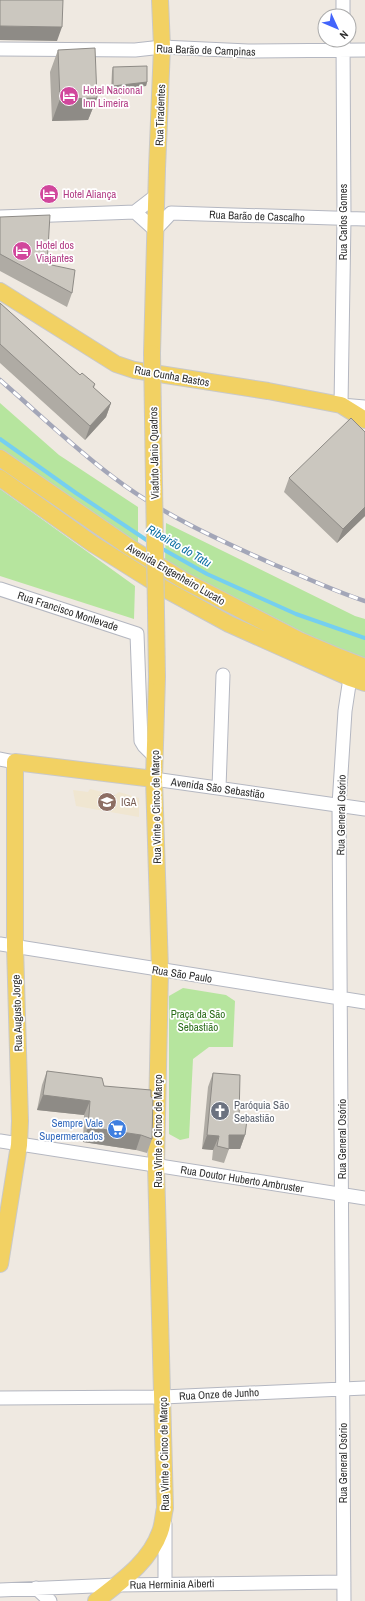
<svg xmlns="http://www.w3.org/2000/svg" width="365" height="1601" font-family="'Archivo Narrow',sans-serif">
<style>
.education{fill:#f0e6d1}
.green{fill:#b6e59e}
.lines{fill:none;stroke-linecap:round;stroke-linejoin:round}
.stream{stroke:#75cff0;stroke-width:4}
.minor-casing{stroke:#b4b7c1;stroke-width:15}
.major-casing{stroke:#c9c9c9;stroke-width:18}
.minor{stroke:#fff;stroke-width:13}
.major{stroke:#f2d163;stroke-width:16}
.rail-casing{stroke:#a3a6b8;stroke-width:4.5}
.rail{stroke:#fff;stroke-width:3;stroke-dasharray:9;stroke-linecap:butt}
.major-bridge-casing{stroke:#c9c9c9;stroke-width:18;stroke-linecap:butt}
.major-bridge{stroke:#f2d163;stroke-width:16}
.wall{fill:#afaba4}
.shaded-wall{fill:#8e8b86}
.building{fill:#cbc7bf;stroke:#8e8b86}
.labels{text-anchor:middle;stroke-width:3.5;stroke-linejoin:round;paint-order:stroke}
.street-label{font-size:11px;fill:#2e2e2e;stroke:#fff}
.hotel-label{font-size:11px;fill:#b23c85;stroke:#fff;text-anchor:start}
.education-label{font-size:11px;fill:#785e54;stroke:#fff;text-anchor:start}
.park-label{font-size:11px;fill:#2c6e1b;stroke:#fff}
.worship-label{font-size:11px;fill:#5b616d;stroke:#fff;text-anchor:start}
.shop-label{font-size:11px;fill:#366cbe;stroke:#fff;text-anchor:end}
.water-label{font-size:12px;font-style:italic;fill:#0d6fa3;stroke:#fff}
</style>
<rect width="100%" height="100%" fill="#efe9e1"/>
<path class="education" d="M90,789L115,795L119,792L139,798V817L76,806L73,790L88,792Z"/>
<path class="green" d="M0,403L59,455L138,507V547L0,452Z
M0,489L135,586L134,619L0,576Z
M166,523L355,616L365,619V659L318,640L165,562Z
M183,988L226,995L235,1001L233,1047H209L193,1059L189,1138L180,1140L169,1134V996Z"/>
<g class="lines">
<path class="stream" d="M0,439L76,493L151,543
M159,547L207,574L296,614L365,638"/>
<defs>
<path id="minor" d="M343,0V16
M343,40L344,219L341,405L365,407
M0,49L135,50L162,47L248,51L365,50
M135,212L155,230L171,213L365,219
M135,212L157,195
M0,217L135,212
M0,589L137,634L141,741L144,746L154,756
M0,759L15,762
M154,779L365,809
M219,788L223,675
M0,944L365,1002
M0,1141L365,1198
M0,1398L163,1397L365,1388
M165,1524V1584
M36,1588L50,1601
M0,1590L117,1585L344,1582
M344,1601L339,805L345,711L350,678"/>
<path id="major" d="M0,291L116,364L134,370L268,391L341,405L365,420
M152,353L157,169L162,47L160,0
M0,458L129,547L183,580L299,640L339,657L365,667
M0,478L93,544L163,588L229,624L350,678L365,683
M0,1264L19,1145L20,1121L15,946V762L154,779
M96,1601C120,1582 149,1563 160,1532C163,1525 163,1516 165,1508L156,1165L160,970L154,779L157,677"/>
</defs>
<use href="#minor" class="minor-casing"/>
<use href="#major" class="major-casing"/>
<use href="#minor" class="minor"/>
<use href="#major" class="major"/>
<defs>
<path id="rail" d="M0,380C37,412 73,447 113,477C161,514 219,540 275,565C305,577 334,591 365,601"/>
</defs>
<use href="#rail" class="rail-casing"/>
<use href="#rail" class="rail"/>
<defs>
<path id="major-bridge" d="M152,353L157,677"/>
</defs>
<use href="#major-bridge" class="major-bridge-casing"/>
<use href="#major-bridge" class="major-bridge"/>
</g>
<path class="wall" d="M58,50L97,98L88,120L52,121L50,72Z
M113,67L147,82L146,86L111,90L112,71Z
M0,217L47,264L72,293L67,307L0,271Z
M0,303L80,375L95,384L94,388L111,403L106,417L85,440L0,363Z
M365,432V516L337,543L284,492L289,478Z
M47,1071L104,1086L151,1097L152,1139L147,1153L136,1150L83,1142L84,1115L37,1110L42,1085Z
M213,1073L239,1119L245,1135L240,1149H229L224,1163L212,1160L213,1150L202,1149L208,1087Z"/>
<path class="shaded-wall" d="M0,26L62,27L57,41L0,40Z
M147,82L146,86L111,90L113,86Z
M97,98L88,120L52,121L60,99Z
M111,403L106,417L85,440L90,426Z
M365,507V516L337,543L343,529Z
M43,1095L90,1101L84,1115L37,1110Z
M88,1127L141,1135L136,1150L83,1142Z
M207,1135L219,1136L213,1150L202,1149Z
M229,1135H245L240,1149H229Z"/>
<path class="building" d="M0,0H63L62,27L0,26Z
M95,48L97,98L60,99L58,50Z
M147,66V82L113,86V67Z
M50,215L47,264L75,270L72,293L0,254V217Z
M0,303L80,375L82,373L95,384L93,387L111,403L90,426L0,344Z
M351,418L365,432V507L343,529L289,478Z
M47,1071L102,1078L104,1086L151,1090V1097L153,1098L152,1139L141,1135L88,1127L90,1101L43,1095Z
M213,1073L240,1075L239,1119L247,1120L245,1135H229V1149L217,1146L219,1136L207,1135Z"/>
<defs>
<symbol id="hotel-disc" viewBox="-11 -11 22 22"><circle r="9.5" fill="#d1479c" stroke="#fff"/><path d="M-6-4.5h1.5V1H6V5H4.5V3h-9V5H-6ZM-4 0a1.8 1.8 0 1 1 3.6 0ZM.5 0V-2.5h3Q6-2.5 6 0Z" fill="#fff"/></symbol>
<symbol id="university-disc" viewBox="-11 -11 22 22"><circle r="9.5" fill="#8d6e63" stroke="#fff"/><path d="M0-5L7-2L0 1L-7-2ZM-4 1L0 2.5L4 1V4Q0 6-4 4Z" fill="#fff"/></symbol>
<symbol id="church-disc" viewBox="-11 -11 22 22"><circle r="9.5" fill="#6b7280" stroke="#fff"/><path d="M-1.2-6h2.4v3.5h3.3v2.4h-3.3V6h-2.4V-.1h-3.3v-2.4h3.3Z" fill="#fff"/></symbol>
<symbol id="supermarket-disc" viewBox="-11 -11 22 22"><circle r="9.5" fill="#3f7fe0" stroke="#fff"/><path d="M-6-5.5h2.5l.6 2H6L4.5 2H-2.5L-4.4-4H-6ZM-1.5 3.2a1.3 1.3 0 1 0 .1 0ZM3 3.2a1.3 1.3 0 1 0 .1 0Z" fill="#fff"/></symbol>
</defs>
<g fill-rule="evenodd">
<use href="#hotel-disc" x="58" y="85" width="22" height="22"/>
<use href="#hotel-disc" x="38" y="183" width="22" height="22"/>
<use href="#hotel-disc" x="11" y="240" width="22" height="22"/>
<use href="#university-disc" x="96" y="791" width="22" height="22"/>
<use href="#church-disc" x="209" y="1100" width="22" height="22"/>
<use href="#supermarket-disc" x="106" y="1118" width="22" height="22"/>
</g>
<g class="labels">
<g class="street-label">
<text transform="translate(206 50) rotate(2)" y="4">Rua Barão de Campinas</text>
<text transform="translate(160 115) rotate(-88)" y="4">Rua Tiradentes</text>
<text transform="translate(257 216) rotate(2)" y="4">Rua Barão de Cascalho</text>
<text transform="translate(343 222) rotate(-90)" y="4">Rua Carlos Gomes</text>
<text transform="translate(172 376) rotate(10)" y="4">Rua Cunha Bastos</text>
<text transform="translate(154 453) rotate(-91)" y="4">Viaduto Jânio Quadros</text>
<text transform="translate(176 574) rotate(30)" y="4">Avenida Engenheiro Lucato</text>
<text transform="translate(68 611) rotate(18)" y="4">Rua Francisco Monlevade</text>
<text transform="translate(218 788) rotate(8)" y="4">Avenida São Sebastião</text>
<text transform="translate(156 807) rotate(-91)" y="4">Rua Vinte e Cinco de Março</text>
<text transform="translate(341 815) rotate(-89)" y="4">Rua General Osório</text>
<text transform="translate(182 974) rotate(9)" y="4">Rua São Paulo</text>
<text transform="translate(17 1013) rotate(-92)" y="4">Rua Augusto Jorge</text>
<text transform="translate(158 1131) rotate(-90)" y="4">Rua Vinte e Cinco de Março</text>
<text transform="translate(342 1139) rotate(-90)" y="4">Rua General Osório</text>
<text transform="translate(242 1179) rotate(9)" y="4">Rua Doutor Huberto Ambruster</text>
<text transform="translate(219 1394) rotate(-3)" y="4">Rua Onze de Junho</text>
<text transform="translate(164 1454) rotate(-91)" y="4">Rua Vinte e Cinco de Março</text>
<text transform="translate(343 1463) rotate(-90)" y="4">Rua General Osório</text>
<text transform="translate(172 1584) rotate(-1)" y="4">Rua Herminia Aiberti</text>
</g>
<g class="hotel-label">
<text x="83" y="94">Hotel Nacional<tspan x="83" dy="13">Inn Limeira</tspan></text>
<text x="63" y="198">Hotel Aliança</text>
<text x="36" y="249">Hotel dos<tspan x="36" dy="13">Viajantes</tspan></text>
</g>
<g class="education-label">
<text x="121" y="806">IGA</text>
</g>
<g class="park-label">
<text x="198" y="1018">Praça da São<tspan x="198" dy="13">Sebastião</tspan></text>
</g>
<g class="worship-label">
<text x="234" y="1109">Paróquia São<tspan x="234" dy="13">Sebastião</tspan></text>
</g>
<g class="shop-label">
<text x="103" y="1127">Sempre Vale<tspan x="103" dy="13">Supermercados</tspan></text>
</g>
<g class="water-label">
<text transform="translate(179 546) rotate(30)" y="4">Ribeirão do Tatu</text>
</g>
</g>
<g transform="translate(337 28) rotate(134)"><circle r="19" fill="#ffffff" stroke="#ababab"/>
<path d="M0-3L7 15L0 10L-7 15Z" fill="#4264fb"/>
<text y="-6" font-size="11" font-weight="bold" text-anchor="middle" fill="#2e2e2e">N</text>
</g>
</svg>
